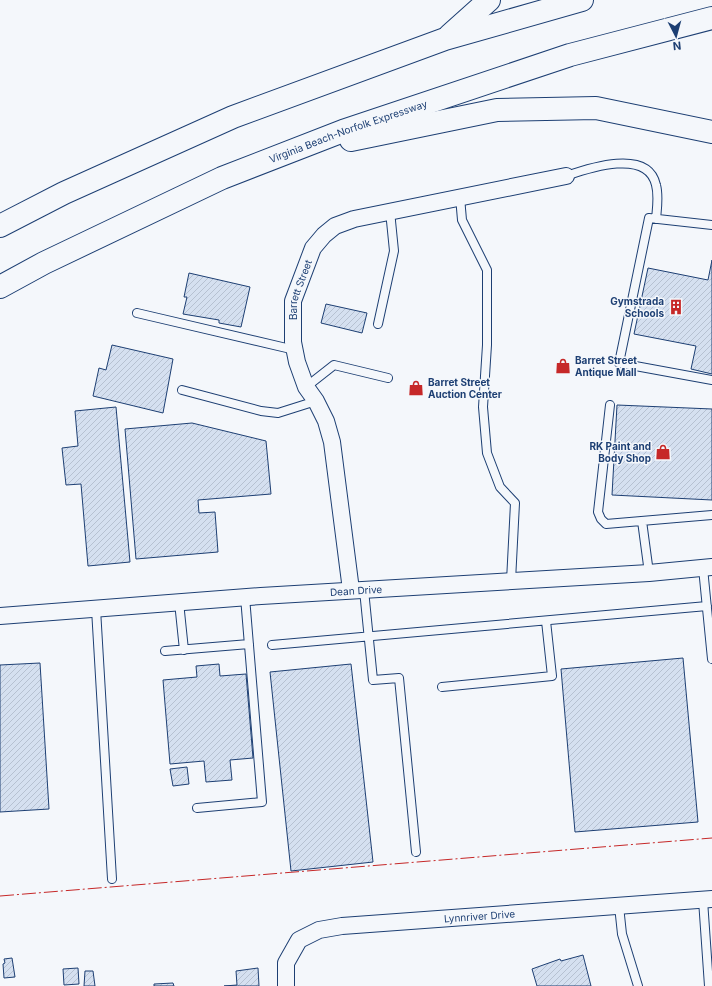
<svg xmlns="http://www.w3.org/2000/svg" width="712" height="986" font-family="Inter,sans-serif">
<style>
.building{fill:url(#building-hatch);stroke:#1d3f73}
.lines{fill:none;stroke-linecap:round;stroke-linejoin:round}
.service-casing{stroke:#1d3f73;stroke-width:10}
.minor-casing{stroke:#1d3f73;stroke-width:18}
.motorway-casing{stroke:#1d3f73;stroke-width:24}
.service{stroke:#f4f7fb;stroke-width:8}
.minor{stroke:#f4f7fb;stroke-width:16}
.motorway{stroke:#f4f7fb;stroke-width:22}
.power{stroke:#c62828;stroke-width:1;stroke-dasharray:14 3 2 3;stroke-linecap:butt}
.labels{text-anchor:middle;stroke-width:3;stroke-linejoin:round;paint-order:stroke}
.street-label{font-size:10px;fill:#1d3f73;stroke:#f4f7fb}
.poi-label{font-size:10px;font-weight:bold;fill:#1d3f73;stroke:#f4f7fb;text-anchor:end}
</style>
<defs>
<pattern id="building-hatch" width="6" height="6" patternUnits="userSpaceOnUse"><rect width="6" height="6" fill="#d5e0f0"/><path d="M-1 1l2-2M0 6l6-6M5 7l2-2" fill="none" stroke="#b6c1d1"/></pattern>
</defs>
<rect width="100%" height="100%" fill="#f4f7fb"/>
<path class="building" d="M712,260V374L691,369L696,346L634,334L648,268L708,280Z
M189,273L250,287L241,327L219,323V320L183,314L187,297H184Z
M326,304L367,313L362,333L321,323Z
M112,345L173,359L163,413L93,396L99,368L106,370Z
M617,405L712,409V500L612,495Z
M116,407L130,562L88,566L81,484L66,485L62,448L78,446L75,411Z
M192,423L266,441L271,494L198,500L199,513L215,512L218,552L136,559L125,429Z
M683,658L698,822L575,832L561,669Z
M40,663L49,809L0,812V665Z
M219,664L220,676L246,674L253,758L230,760L232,780L206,782L204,761L170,764L163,680L197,677L196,666Z
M351,664L373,862L291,871L270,672Z
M187,767L189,784L173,786L170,769Z
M583,955L591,986H537L532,969L560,959L561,961Z
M12,958L15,977L4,978L3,964L5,963L4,959Z
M78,968L79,984L64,985L63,969Z
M258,968L259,986H224L237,985L236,971Z
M85,971H93L95,986H84Z
M173,983L174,986H154V984Z"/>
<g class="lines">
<defs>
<path id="service" d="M566,176C589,168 648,148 656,185C659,196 657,208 656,219
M460,197L462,220L487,270V345L483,407L487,453L500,487L515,503L511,581
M712,225L649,218L619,363L712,380
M137,313L295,350
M378,324L394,251L390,211
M306,387L334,365L388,378
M182,390L261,411L278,413L316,401
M610,405L598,512L601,519L606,524L712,515
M642,521L649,573
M703,568L712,659
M364,590L373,680L399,678L416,852
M179,602L184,650
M96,609L112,879
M272,645L707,606
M165,651L249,644
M442,687L552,676L546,621
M197,808L262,802L245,597
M703,900L709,986
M619,906L622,934L638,986"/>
<g id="minor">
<path id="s1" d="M351,590L332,442L326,421L316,401L306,387L297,362L293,342V301L313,248L324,235L335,226L354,219L566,176"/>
<path id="s2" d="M0,616L261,596L649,573L712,567"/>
<path id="s3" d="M286,986V963L299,940L319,930L342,926L712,899"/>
</g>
<g id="motorway">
<path d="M450,35L489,0"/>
<path d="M351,140L497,110L596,108L712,132"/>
<path d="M0,226L64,193L233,117L445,39L582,0"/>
<path id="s4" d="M0,287L44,263L222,178L343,131L570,55L712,18"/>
</g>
</defs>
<use href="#service" class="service-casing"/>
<use href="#minor" class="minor-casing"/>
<use href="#motorway" class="motorway-casing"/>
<use href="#service" class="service"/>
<use href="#minor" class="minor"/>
<use href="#motorway" class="motorway"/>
<path class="power" d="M0,896L712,838"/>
</g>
<defs>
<symbol id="building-bare" viewBox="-9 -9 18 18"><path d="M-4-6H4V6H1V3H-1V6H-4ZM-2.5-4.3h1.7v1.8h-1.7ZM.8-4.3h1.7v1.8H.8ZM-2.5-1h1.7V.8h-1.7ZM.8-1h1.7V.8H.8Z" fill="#c62828" stroke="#f4f7fb" stroke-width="2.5" paint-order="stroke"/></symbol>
<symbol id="shop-bare" viewBox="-9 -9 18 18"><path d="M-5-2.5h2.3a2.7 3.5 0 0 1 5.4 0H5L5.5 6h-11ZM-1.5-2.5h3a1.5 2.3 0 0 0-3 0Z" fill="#c62828" stroke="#f4f7fb" stroke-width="2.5" paint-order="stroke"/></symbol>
</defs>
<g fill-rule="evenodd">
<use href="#building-bare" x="665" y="296" width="22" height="22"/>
<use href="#shop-bare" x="552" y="355" width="22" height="22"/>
<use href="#shop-bare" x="405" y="377" width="22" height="22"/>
<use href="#shop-bare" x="652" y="441" width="22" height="22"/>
</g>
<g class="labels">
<g class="street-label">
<text dy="4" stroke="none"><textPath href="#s4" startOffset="382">Virginia Beach-Norfolk Expressway</textPath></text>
<text dy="4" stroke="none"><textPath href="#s1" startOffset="311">Barrett Street</textPath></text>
<text dy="4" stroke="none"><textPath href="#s2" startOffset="357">Dean Drive</textPath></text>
<text dy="4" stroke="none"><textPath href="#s3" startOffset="233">Lynnriver Drive</textPath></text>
</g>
<g class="poi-label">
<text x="664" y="305">Gymstrada<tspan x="664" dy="12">Schools</tspan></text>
<text x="575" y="364" text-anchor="start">Barret Street<tspan x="575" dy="12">Antique Mall</tspan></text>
<text x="428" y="386" text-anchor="start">Barret Street<tspan x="428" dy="12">Auction Center</tspan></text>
<text x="651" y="450">RK Paint and<tspan x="651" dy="12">Body Shop</tspan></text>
</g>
</g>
<g transform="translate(676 36) rotate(174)" stroke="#f4f7fb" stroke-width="3" paint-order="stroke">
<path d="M0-3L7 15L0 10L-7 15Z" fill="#1d3f73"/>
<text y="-6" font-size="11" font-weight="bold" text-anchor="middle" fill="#1d3f73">N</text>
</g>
</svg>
